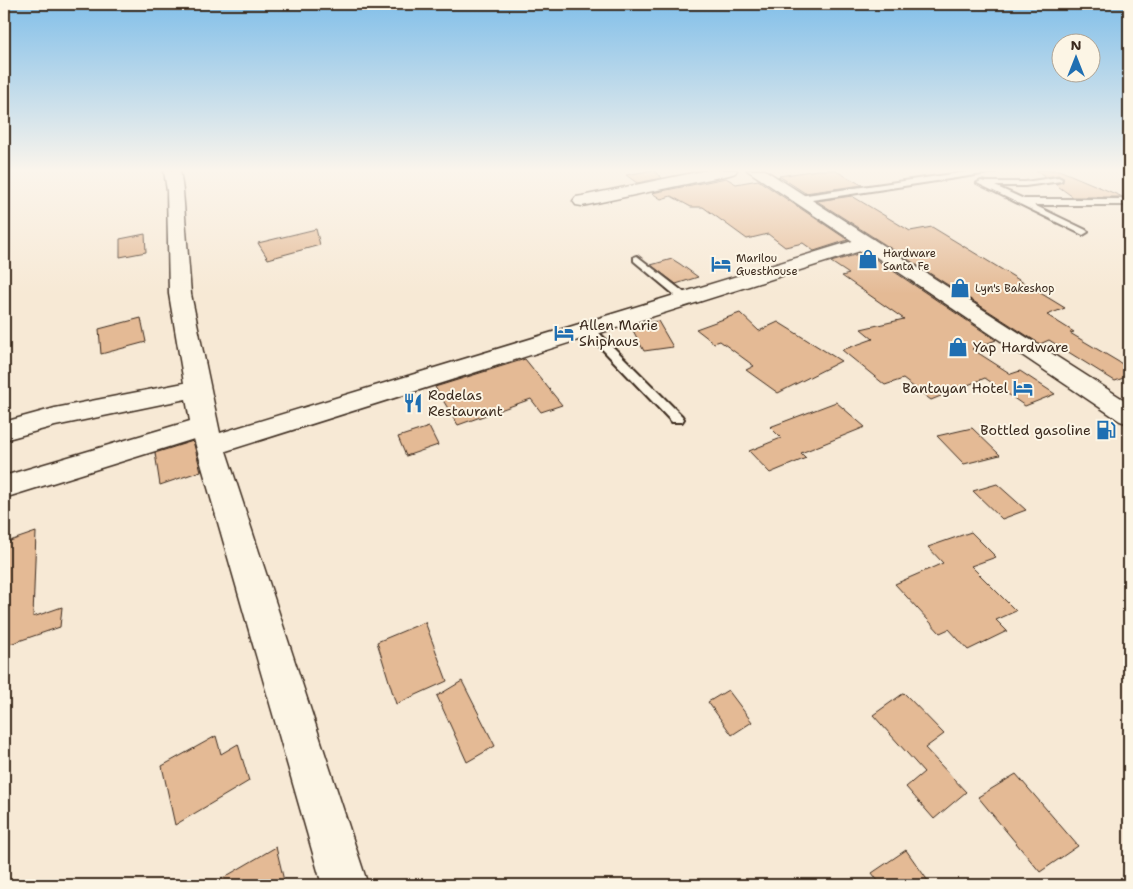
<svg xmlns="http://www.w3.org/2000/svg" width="1133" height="889" font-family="'Shantell Sans',sans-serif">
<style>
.building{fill:#e4ba95;stroke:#3b2a1e}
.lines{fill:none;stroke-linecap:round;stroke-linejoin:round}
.lane-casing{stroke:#3b2a1e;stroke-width:4}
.street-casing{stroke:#3b2a1e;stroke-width:3}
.secondary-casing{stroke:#3b2a1e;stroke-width:3}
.lane{fill:#fcf5e5;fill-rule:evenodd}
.street{fill:#fcf5e5;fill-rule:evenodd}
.secondary{fill:#fcf5e5;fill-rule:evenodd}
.labels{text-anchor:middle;stroke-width:4;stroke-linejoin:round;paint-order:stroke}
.far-poi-label{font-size:11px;fill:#3b2a1e;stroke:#fcf5e5;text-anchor:start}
.poi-label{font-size:14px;fill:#3b2a1e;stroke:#fcf5e5;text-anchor:start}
</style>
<rect width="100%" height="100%" fill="#f7e9d5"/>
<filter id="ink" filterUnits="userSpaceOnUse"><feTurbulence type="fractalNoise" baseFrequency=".02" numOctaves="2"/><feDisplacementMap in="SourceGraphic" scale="10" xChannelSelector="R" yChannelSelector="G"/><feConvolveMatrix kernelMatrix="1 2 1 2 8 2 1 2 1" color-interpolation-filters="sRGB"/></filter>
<g filter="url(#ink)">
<path class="building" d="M653,170L662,178L637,183L626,175Z
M817,170H834L862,185L805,193L779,176Z
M1036,170H1059L1123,197H1073L1055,184L1063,182V177L1058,175L1046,177Z
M726,178L736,184L758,180L848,240L814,251L803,243L785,247L768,234L747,239L703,207H691L671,196L661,199L652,193Z
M852,196L910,231L932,227L1065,308L1047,315L1074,332L1070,333L1129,368V376L1115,381L1049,340L1040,344L817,201Z
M316,229L320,245L268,259L258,243Z
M145,234L146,252L120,257V239Z
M865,252L996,340L972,349L1011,374L1020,371L1055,394L1025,406L985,378L931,400L903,379L885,385L842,350L873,339L861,329L904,319L842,276L849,274L831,262Z
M672,259L680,264L698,277L676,284L651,265Z
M740,313L759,331L778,322L841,361L778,393L746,370L754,366L720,341L714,343L696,329Z
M141,318L146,342L101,354L99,329Z
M658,321L673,347L644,351L630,325Z
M525,359L562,405L541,412L531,399L458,425L435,387Z
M836,402L865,427L801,453L806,458L770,473L749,451L781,438L770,427Z
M429,427L438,445L406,456L398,437Z
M972,428L1000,455L964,464L937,436Z
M193,441L201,471L160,485L155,453Z
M997,484L1026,510L1002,519L973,491Z
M36,532L33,617L62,607L60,627L4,646V543Z
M971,532L996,557L971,566L1016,611L996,620L1007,631L968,650L949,629L940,633L895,584L943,563L928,547Z
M425,622L447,681L396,704L377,642Z
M462,681L495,746L467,762L437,696Z
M728,690L752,722L732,735L708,702Z
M904,693L944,734L925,748L966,792L934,819L906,787L924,772L873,715Z
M216,736L221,754L238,744L249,781L175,825L162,766Z
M1016,774L1078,846L1040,872L978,797Z
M276,847L285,885H211Z
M906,850L931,885H881L872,873Z"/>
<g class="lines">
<defs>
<path id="lane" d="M980,170H999L995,172L799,202L795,199L799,196Z
M1058,177L1062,179L1061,181L1025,186H995L1024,199H1129V205H1034L1086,230L1088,232L1083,235L977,183L981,181L986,182H1025Z
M637,256L690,297L691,299L690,301H682L634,261V257Z
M589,326L593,327L682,416L684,419L682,422H672L585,331L583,329L585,327Z"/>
<path id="street" d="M164,170H180L183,191L191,294L220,433L859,239L866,237L873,239L875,243L873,247L226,451L368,885H322L194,439L4,498V476L190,421L186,399L55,426L4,440V422L55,408L184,383L169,294L167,191Z
M707,170H737L735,173L729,175L582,206L576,205L573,201L576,197L582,196Z"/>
<path id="secondary" d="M747,170H765L1129,403V424L1120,421Z"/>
</defs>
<use href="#lane" class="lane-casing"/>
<use href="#street" class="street-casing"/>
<use href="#secondary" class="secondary-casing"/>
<use href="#lane" class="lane"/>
<use href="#street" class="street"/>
<use href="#secondary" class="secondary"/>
</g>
</g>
<linearGradient id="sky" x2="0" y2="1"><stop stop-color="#82bfe9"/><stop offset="0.58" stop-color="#fbf5ec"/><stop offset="1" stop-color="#fbf5ec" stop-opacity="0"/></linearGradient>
<rect width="1133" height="294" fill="url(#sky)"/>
<defs>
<symbol id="shop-bare" viewBox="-9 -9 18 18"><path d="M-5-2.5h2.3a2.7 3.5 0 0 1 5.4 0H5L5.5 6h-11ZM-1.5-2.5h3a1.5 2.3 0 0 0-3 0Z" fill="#1f6fb2" stroke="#fcf5e5" stroke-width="2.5" paint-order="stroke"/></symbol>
<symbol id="hotel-bare" viewBox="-9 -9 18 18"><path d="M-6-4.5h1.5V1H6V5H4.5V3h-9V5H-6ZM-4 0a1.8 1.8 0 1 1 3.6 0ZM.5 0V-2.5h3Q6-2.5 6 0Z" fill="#1f6fb2" stroke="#fcf5e5" stroke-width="2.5" paint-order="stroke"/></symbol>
<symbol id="restaurant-bare" viewBox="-9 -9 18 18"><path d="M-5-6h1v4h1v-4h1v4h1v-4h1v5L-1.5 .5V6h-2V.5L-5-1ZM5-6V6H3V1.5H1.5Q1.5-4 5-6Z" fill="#1f6fb2" stroke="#fcf5e5" stroke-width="2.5" paint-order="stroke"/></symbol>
<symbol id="fuel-bare" viewBox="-9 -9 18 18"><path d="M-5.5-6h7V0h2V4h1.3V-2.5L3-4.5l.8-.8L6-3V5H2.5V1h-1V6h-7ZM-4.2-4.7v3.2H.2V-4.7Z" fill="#1f6fb2" stroke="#fcf5e5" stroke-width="2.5" paint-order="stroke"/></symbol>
</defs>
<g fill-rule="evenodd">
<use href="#shop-bare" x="854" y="245" width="28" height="28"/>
<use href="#hotel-bare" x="707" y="250" width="28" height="28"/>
<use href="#shop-bare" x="946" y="274" width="28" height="28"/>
<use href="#hotel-bare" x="550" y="319" width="28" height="28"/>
<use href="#shop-bare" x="944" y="333" width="28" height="28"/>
<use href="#hotel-bare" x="1009" y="374" width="28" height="28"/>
<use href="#restaurant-bare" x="399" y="389" width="28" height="28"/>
<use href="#fuel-bare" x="1092" y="416" width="28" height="28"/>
</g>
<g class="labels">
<g class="far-poi-label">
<text x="883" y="257">Hardware<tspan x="883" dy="13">Santa Fe</tspan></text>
<text x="736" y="262">Marilou<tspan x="736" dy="13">Guesthouse</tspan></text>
<text x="975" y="292">Lyn's Bakeshop</text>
</g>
<g class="poi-label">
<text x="579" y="330">Allen Marie<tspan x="579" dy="16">Shiphaus</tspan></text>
<text x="973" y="352">Yap Hardware</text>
<text x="1008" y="393" text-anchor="end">Bantayan Hotel</text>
<text x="428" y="400">Rodelas<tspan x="428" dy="16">Restaurant</tspan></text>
<text x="1091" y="435" text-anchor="end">Bottled gasoline</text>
</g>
</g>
<rect width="1133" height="889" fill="none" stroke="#fcf5e5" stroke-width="20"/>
<rect x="10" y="10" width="1113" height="869" fill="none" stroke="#3b2a1e" stroke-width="2" filter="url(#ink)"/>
<g transform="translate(1076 58)"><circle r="24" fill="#fcf5e5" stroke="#afa495"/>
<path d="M0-4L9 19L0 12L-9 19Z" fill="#1f6fb2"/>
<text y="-8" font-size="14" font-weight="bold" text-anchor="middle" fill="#3b2a1e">N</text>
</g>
</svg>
